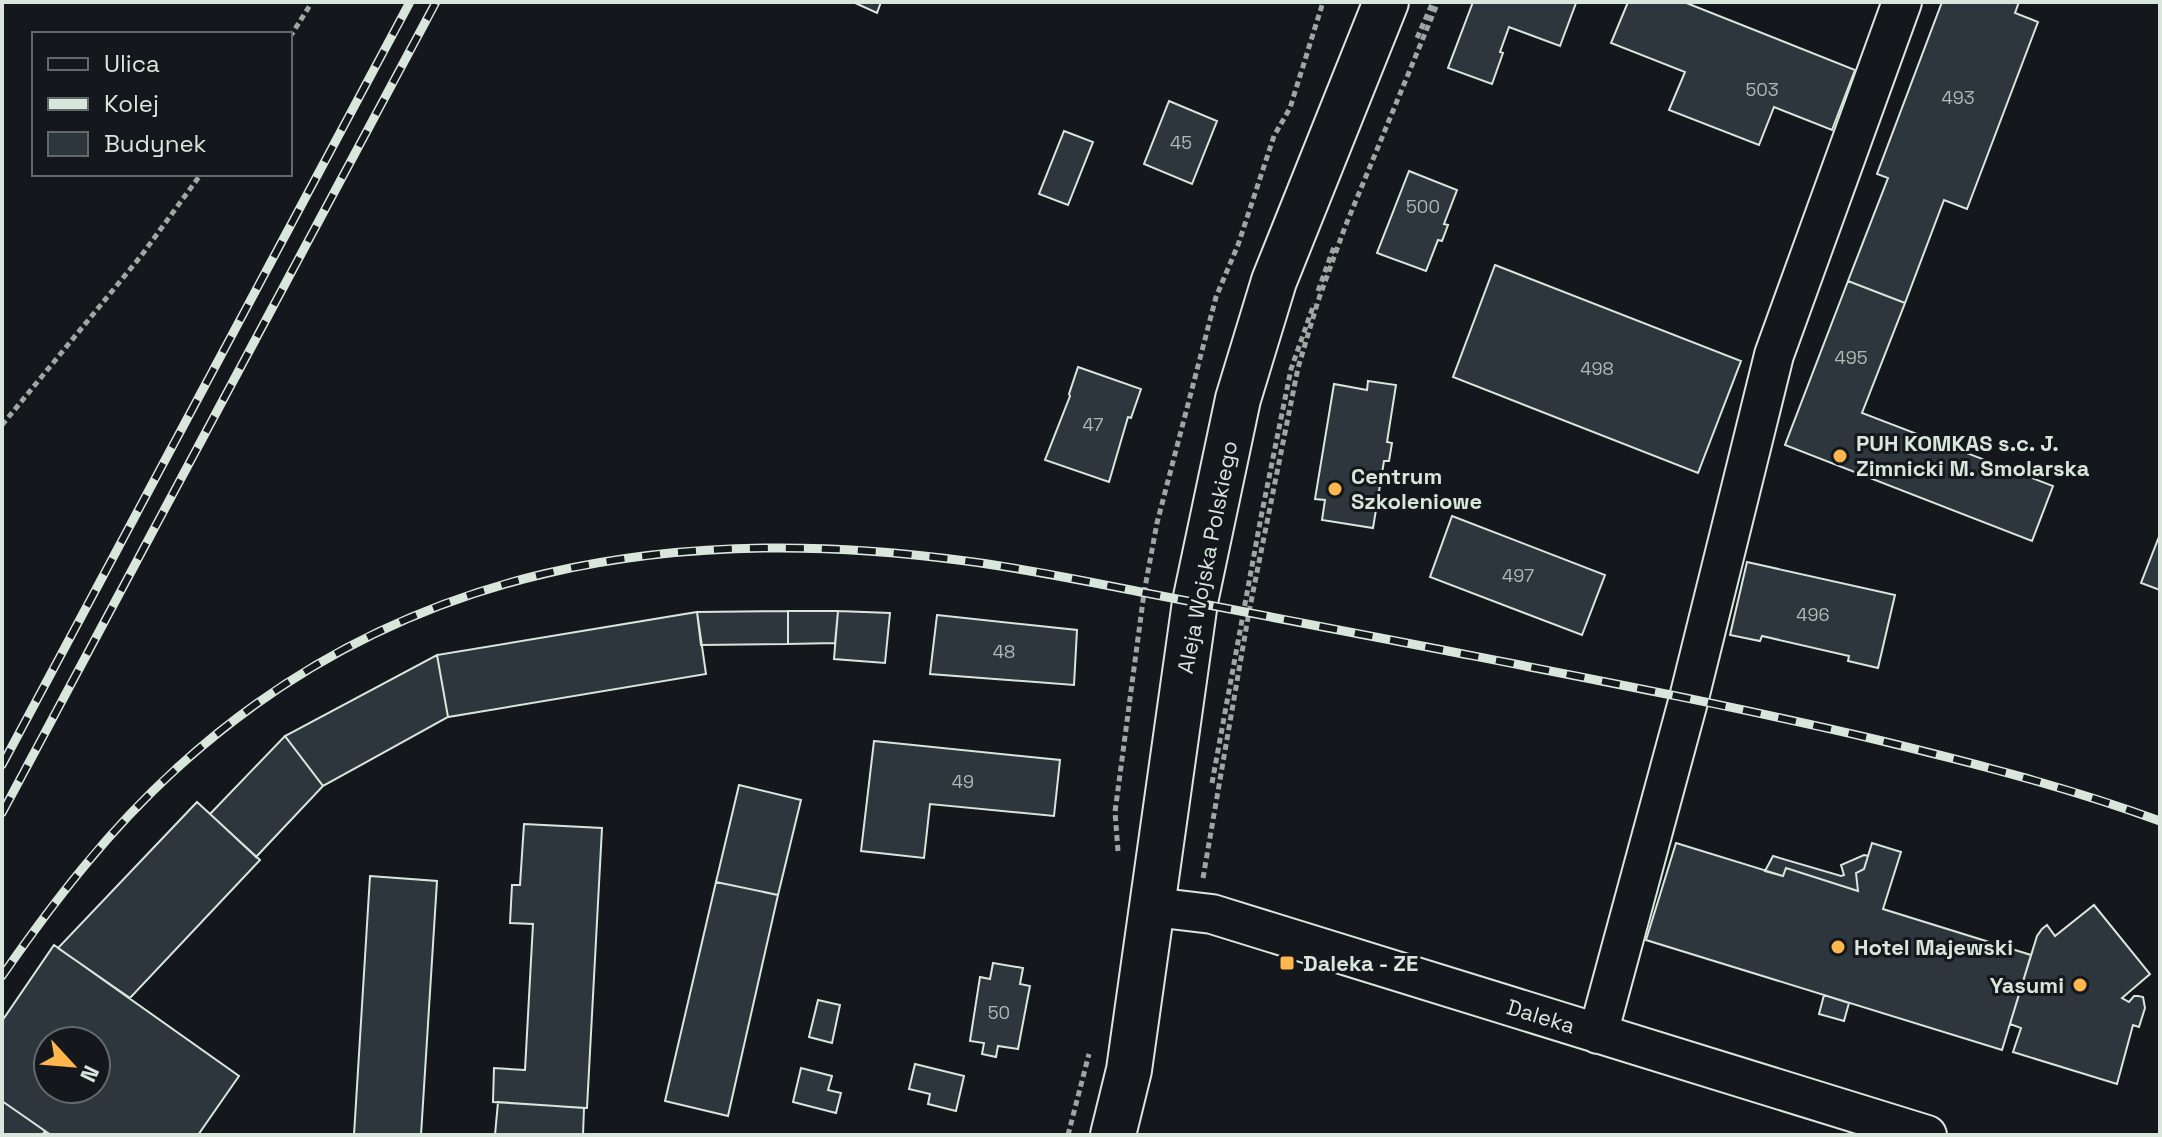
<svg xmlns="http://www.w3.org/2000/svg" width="2162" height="1137" font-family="'Space Grotesk',sans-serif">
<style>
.building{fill:#2c363c;stroke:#d8e6dc;stroke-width:2;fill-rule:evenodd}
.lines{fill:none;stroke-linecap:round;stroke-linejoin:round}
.minor-casing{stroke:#d8e6dc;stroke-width:42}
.major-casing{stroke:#d8e6dc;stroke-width:48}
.path{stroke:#9da8a2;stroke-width:5;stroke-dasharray:6 4;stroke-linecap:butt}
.minor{stroke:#14181c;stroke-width:38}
.major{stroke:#14181c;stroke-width:44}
.rail-casing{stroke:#d8e6dc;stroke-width:9}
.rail{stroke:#14181c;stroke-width:6;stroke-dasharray:18;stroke-linecap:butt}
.poi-dot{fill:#ffb74d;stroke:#14181c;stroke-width:3}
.labels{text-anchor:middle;stroke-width:6;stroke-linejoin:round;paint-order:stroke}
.number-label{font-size:18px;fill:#adbab4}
.poi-label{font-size:22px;font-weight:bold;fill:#d8e6dc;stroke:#14181c;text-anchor:start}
.street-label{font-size:22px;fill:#d8e6dc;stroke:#14181c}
</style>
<rect width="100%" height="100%" fill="#14181c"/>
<path class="building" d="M853,2H881L877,13Z
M1473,2H1574L1576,3L1560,46L1509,27L1500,52L1503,53L1492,84L1448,68Z
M1628,2H1684L1855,70L1832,130L1774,107L1759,145L1669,110L1685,72L1611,43Z
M1942,2H2019L2015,13L2038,22L1967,209L1944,200L1905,303L1848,281L1888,178L1877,174Z
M1169,101L1217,121L1192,184L1144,164Z
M1064,131L1093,142L1068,205L1039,194Z
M1409,171L1457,190L1444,224L1448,225L1442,241L1438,240L1426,271L1377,253Z
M1495,265L1741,361L1698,473L1453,377Z
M1848,281L1905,303L1862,413L2053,486L2032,541L1785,445Z
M1078,367L1141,389L1131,418L1128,417L1109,482L1045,460L1070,396L1069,394Z
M1368,381L1396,385L1387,442L1392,443L1389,461H1384L1373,528L1322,520L1325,500L1315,499L1334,384L1367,390Z
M1452,516L1605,575L1582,635L1430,577Z
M2160,534V590L2141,583Z
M1747,562L1895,595L1878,668L1848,661L1849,656L1762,636L1760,641L1730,635Z
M788,611V644L701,645L697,612Z
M788,611H838L835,643L788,644Z
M838,611L890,613L885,663L834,659Z
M697,612L706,674L448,717L437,655Z
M937,615L1077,630L1074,685L930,674Z
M437,655L448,717L323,786L285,736Z
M285,736L323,786L256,857L210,814Z
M874,741L1060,760L1054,816L930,804L924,858L861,851Z
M739,785L801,800L778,895L716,882Z
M197,802L260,860L130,998L58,948Z
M524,824L602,828L587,1108L493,1102L494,1068L525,1070L533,924L510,923L512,885H520Z
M1676,843L1783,876L1786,868L1858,891L1856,873L1864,869L1872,843L1901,852L1883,909L2031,955L2002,1050L1646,940Z
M1864,855L1868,856L1864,869L1856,873L1858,891L1786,868L1783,876L1765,871L1773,856L1841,876L1844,875L1841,865Z
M370,876L437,881L421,1135H354Z
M716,882L778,895L728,1116L665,1101Z
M2094,905L2150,974L2122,998L2129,1002L2134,996H2138L2143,997L2145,1008L2139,1027L2133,1025L2117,1084L2013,1052L2021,1028L2010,1024L2037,936L2042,929L2047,925L2055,936Z
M54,945L239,1076L198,1135H51L2,1101V1021ZM48,1041H96V1089H48Z
M993,963L1023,968L1020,984L1030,986L1018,1049L998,1046L996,1057L982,1054L984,1043L970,1041L980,977L990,979Z
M1824,995L1849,1003L1844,1021L1819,1014Z
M818,1000L840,1005L832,1043L809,1037Z
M915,1064L964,1076L956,1111L928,1104L930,1094L909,1089Z
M801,1068L832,1076L828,1090L841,1093L836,1113L793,1102Z
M2,1101L45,1131L42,1135H2Z
M498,1102L584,1108L583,1135H495Z"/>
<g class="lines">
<defs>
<path id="minor" d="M1153,907L1212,914L1927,1135
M1598,1034L1689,698L1774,355L1902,2"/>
<path id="major" d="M1113,1135L1129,1070L1195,602L1238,399L1274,281L1386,2"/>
</defs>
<use href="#minor" class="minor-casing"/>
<use href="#major" class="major-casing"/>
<path class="path" d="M290,37L312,2
M1417,38L1433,2
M1318,291L1335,244
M2,425L141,256L201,174
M1212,783L1261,517L1291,369L1314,304
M1118,851L1115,812L1144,593L1157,523L1216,297L1238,245L1274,136L1290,108L1323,2
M1203,878L1249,612L1298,368L1318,301L1345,227L1438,2
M1068,1135L1089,1054"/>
<use href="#minor" class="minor"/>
<use href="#major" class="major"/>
<defs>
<path id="rail" d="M2,765L410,2
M2,813L436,2
M2,976C54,901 109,830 176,769C400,564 674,522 966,561C1028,569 1090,582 1151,594C1240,611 1329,628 1417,645C1571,675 1725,704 1878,740C1973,763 2067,787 2160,821"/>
</defs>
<use href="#rail" class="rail-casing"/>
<use href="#rail" class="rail"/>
</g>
<g class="poi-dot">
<circle cx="1840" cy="456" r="8"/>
<circle cx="1335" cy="489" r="8"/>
<circle cx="1838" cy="947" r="8"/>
<rect x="1279" y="955" width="16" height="16" rx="4"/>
<circle cx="2080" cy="985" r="8"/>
</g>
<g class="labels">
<g class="number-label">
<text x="1762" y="96">503</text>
<text x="1958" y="104">493</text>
<text x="1181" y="149">45</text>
<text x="1423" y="213">500</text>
<text x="1851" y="364">495</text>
<text x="1597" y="375">498</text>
<text x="1093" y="431">47</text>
<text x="1518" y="582">497</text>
<text x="1813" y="621">496</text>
<text x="1004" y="658">48</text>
<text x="963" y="788">49</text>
<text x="999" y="1019">50</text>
</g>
<g class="poi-label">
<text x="1856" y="451">PUH KOMKAS s.c. J.<tspan x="1856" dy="25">Zimnicki M. Smolarska</tspan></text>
<text x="1351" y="484">Centrum<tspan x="1351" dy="25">Szkoleniowe</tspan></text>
<text x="1854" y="955">Hotel Majewski</text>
<text x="1303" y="971">Daleka - ZE</text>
<text x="2064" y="993" text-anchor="end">Yasumi</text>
</g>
<g class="street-label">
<text transform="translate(1207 557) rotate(-79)" y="8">Aleja Wojska Polskiego</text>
<text transform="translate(1541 1016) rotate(17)" y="8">Daleka</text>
</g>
</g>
<rect width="2162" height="1137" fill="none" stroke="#d8e6dc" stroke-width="8"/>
<rect x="32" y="32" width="260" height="144" fill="#14181c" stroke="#626a69" stroke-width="2"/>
<rect x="48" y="58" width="40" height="12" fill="#14181c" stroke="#626a69" stroke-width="2"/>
<text x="104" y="72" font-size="24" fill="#d8e6dc">Ulica</text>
<rect x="48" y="98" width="40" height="12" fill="#d8e6dc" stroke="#626a69" stroke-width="2"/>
<text x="104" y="112" font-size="24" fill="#d8e6dc">Kolej</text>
<rect x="48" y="132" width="40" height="24" fill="#2c363c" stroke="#626a69" stroke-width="2"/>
<text x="104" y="152" font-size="24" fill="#d8e6dc">Budynek</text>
<g transform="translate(72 1065) rotate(116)"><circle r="38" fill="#14181c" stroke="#626a69" stroke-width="2"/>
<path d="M0-6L14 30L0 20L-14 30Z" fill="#ffb74d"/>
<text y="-12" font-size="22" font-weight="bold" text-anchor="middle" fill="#d8e6dc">N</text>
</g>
</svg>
